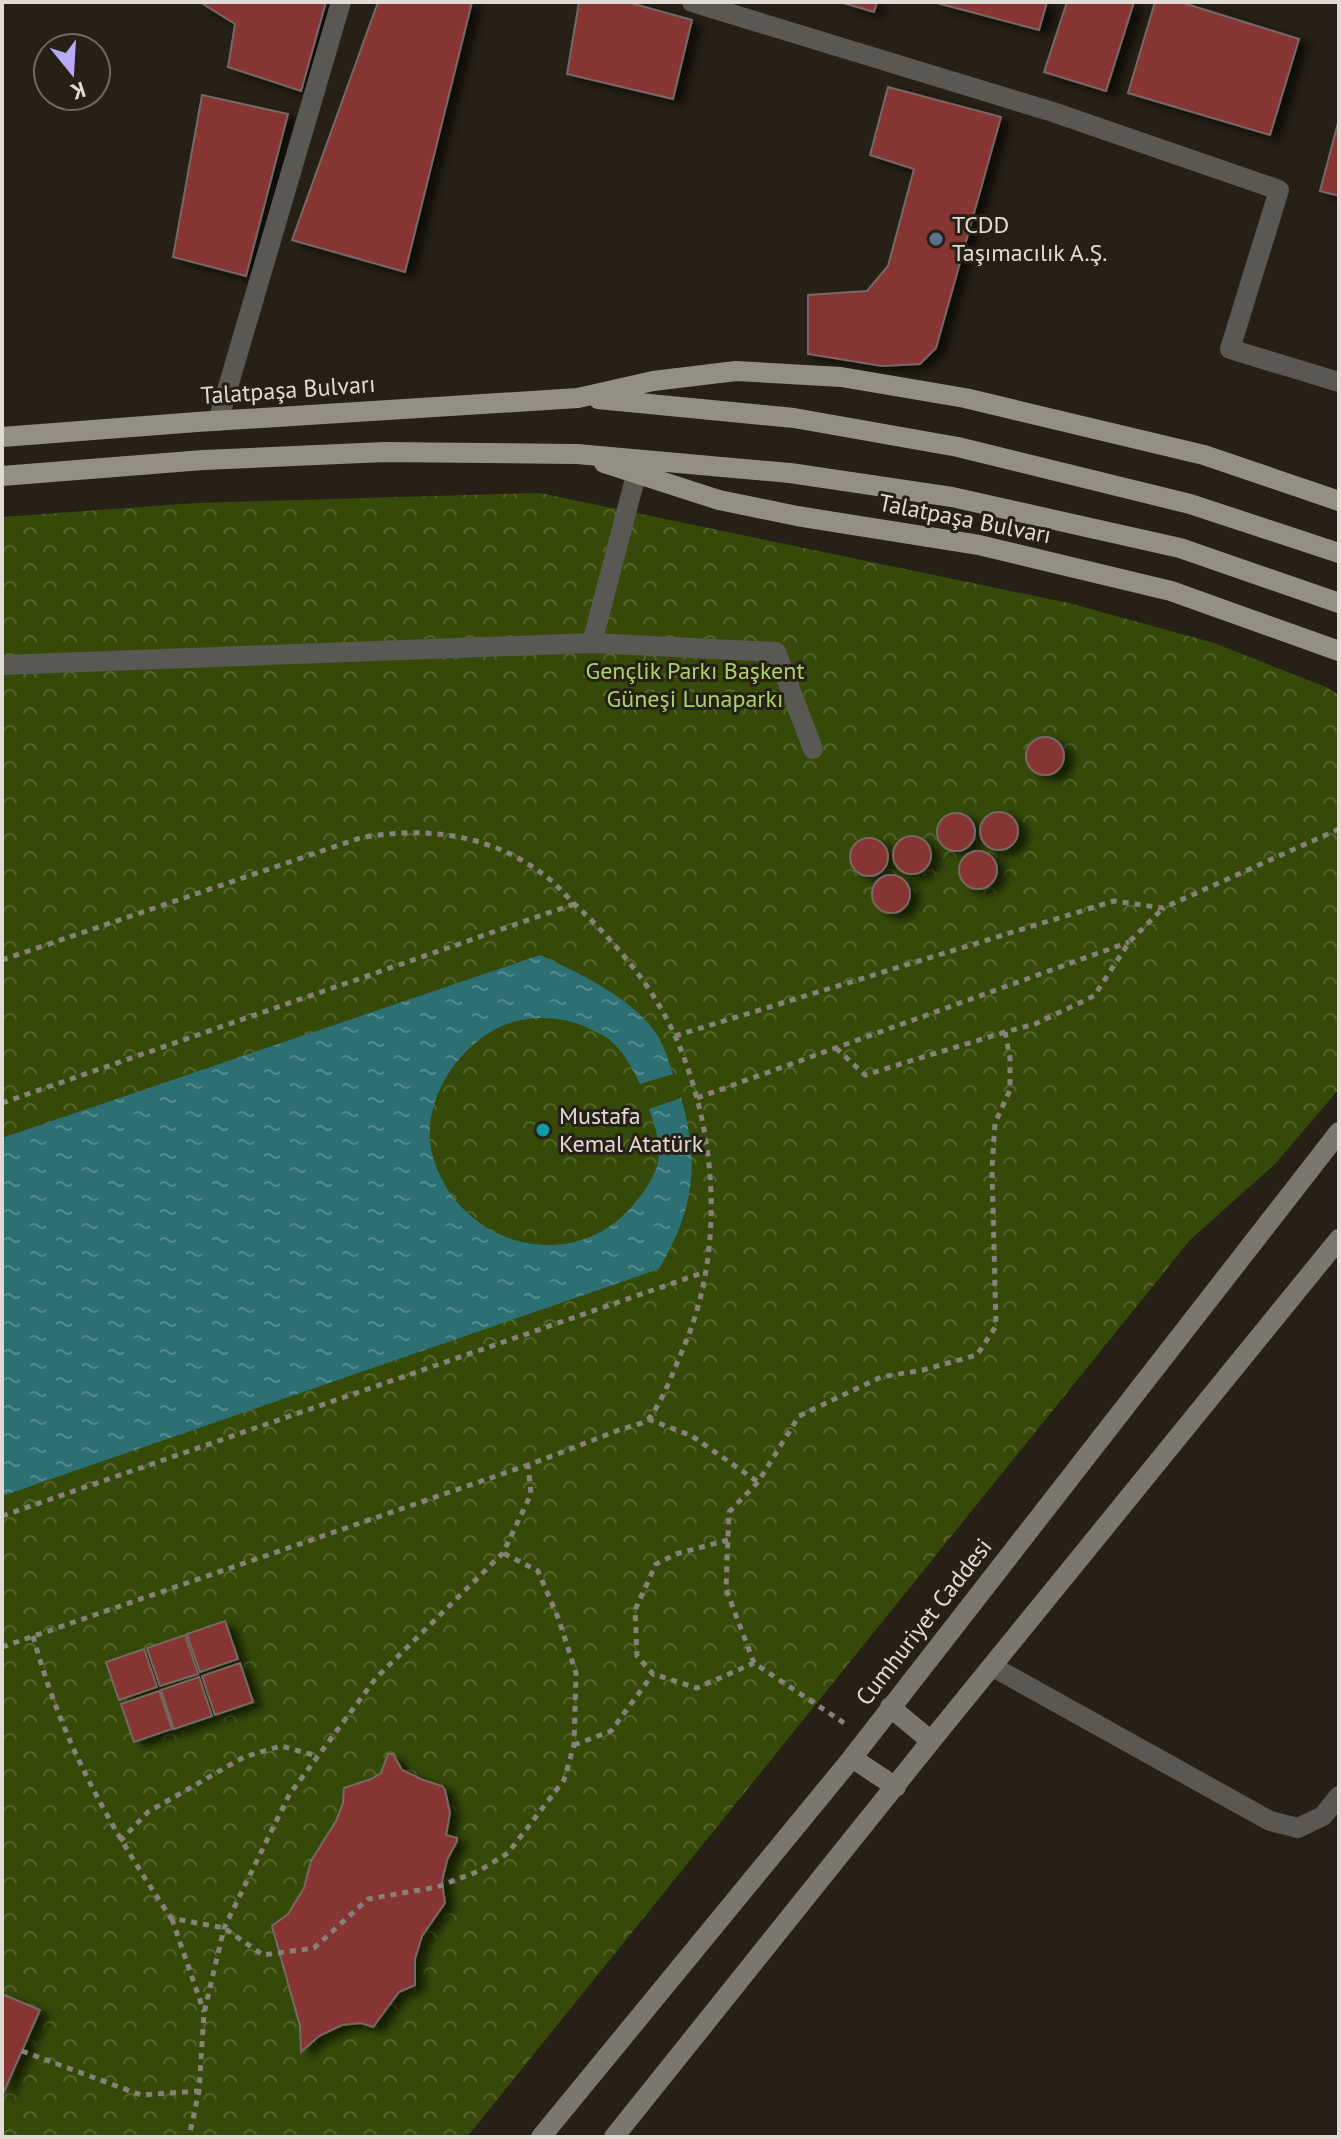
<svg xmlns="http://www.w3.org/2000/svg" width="1341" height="2139" font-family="'PT Sans',sans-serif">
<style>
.park{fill:url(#park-crowns)}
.water{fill:url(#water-ripples)}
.building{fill:#863430;stroke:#776765;stroke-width:2;filter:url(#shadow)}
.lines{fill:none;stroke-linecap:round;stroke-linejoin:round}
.path{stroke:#878279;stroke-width:5;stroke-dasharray:6 6;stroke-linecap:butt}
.service{stroke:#595852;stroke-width:20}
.secondary{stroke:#79776e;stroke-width:20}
.primary{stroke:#928f83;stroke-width:20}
.service-dot{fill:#5c6f8a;stroke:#262016;stroke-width:3}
.culture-dot{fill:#0f9aa8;stroke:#262016;stroke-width:3}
.labels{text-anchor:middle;stroke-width:6;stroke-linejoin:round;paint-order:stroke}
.poi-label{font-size:24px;fill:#e0dcd5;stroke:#262016;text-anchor:start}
.street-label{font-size:24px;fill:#e0dcd5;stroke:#262016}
.park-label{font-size:24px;fill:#abd468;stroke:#262016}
</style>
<defs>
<pattern id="park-crowns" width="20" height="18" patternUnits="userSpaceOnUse" patternTransform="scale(2)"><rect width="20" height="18" fill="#354a09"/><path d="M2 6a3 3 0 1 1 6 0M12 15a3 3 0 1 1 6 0" fill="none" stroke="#52642c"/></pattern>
<pattern id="water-ripples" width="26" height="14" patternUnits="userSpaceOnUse" patternTransform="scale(2)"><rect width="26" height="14" fill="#2c7073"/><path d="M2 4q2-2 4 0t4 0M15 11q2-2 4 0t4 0" fill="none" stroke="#548a8c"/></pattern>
<filter id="shadow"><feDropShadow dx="9" dy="5" stdDeviation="4" flood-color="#0009"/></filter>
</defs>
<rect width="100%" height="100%" fill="#262016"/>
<path class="park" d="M540,493L1069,603L1214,643L1326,687L1339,695V1089L1275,1164L1190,1240L467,2137H2V517L196,503Z"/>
<path class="water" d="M540,955C579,973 637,1000 659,1038C665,1049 669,1062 673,1074L640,1084C632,1067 624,1052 609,1039C603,1034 595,1032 588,1028C560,1015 522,1014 494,1030C452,1053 419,1109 433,1157C459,1246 573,1278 634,1204C644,1192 655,1177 658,1162C661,1143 655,1126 649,1109L681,1098C700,1164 694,1210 659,1269L2,1496V1138Z"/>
<path class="building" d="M200,2H326L301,91L228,67L235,24Z
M378,2H472L405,272L292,240Z
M579,2H627L692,20L673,99L567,74Z
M840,2H877L874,12Z
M933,2H1047L1039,30Z
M1067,2H1134L1106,91L1044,72Z
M1155,2H1180L1299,39L1270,135L1128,93Z
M888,87L1001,117L936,348L920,364L882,366L808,354V295L867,291L888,266L914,169L870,155Z
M202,95L288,114L246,276L173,257Z
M1339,119V196L1320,191Z
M1026 756a19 19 0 1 1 38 0a19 19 0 1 1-38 0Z
M980 831a19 19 0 1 1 38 0a19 19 0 1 1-38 0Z
M937 832a19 19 0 1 1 38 0a19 19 0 1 1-38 0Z
M893 855a19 19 0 1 1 38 0a19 19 0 1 1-38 0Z
M850 857a19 19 0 1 1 38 0a19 19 0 1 1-38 0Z
M959 870a19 19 0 1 1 38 0a19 19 0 1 1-38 0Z
M872 894a19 19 0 1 1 38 0a19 19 0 1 1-38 0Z
M225,1621L238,1659L200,1672L187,1634Z
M185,1635L198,1674L160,1686L147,1648Z
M144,1649L157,1687L119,1700L106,1662Z
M240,1663L253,1702L215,1715L202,1676Z
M199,1677L212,1716L174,1729L161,1690Z
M159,1691L172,1729L134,1742L121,1704Z
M388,1754H393L402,1770L423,1780L442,1786L445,1790L450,1813L446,1835L457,1838V1841L447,1860L442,1882L445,1903L422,1936L415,1959V1985L399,1992L373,2027L361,2023L342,2025L319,2036L301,2052L300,2026L272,1926L288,1914L304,1888L311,1861L336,1821L343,1803L344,1788L371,1779L381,1773Z
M2,1994L40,2010L2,2096Z"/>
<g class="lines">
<path class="path" d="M2,960L360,838C429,825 497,835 553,882C563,892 573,903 583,912C620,948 655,990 676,1038C717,1132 725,1248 685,1344C678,1360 659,1411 647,1420C640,1425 627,1427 619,1430C588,1442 558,1454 528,1465L531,1494L503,1553L376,1678L289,1795L224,1928L204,2013L199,2091L189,2137
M675,1036L1114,901L1163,908L1339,829
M836,1048L865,1075L1005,1032
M697,1098L1129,942
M2,1103L574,904
M648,1419L692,1436L758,1482
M2,1516L705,1272
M728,1540L676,1554L656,1564L635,1610L637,1656L653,1674L697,1688L754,1663
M33,1636C63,1745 109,1825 171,1918L224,1928L263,1955L314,1948L368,1899L437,1887L479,1871L508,1853L564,1780L574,1745L576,1673L559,1620L538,1571L503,1553
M2,1647L528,1465
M844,1723L754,1663L726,1589L729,1512L758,1482L799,1416L881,1377L923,1370L977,1355L996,1326L992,1169L995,1123L1010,1090V1058L1005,1032L1035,1024L1094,996L1130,941L1163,908
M574,1745L611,1731L653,1674
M120,1841L148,1812L244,1757L281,1746L317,1756
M172,1919L204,2012
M22,2051L141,2095L199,2091"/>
<path class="service" d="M692,2L1053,112L1279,190L1230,349L1339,382
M218,421L341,2
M592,643L776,652L813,749
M2,665L592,643L636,475
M993,1667L1270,1821L1298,1828L1323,1816L1339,1796"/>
<path class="secondary" d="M890,1707L931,1741
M852,1758L896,1787
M541,2137L852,1758L1339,1132
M614,2137L931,1741L1339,1239"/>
<path class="primary" d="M598,399L794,418L958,447L1190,504L1339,553
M2,437L197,422L578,398L653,381L736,371L841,377L965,398L1204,455L1339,501
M604,463L719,500L797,516L979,545L1171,591L1339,651
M2,476L203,460L385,452L577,454L790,473L952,497L1180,548L1339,603"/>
</g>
<circle class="service-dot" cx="936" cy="239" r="8"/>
<circle class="culture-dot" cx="543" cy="1130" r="8"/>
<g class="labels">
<g class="poi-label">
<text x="952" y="233">TCDD<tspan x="952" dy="28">Taşımacılık A.Ş.</tspan></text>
<text x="559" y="1124">Mustafa<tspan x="559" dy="28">Kemal Atatürk</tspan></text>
</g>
<g class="street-label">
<text transform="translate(288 390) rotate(-4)" y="8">Talatpaşa Bulvarı</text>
<text transform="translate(965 519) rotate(11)" y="8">Talatpaşa Bulvarı</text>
<text transform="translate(924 1622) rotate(-52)" y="8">Cumhuriyet Caddesi</text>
</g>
<g class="park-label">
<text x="695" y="679">Gençlik Parkı Başkent<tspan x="695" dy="28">Güneşi Lunaparkı</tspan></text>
</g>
</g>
<rect width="1341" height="2139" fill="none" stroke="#e0dcd5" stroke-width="8"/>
<g transform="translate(72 72) rotate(162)"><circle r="38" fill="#262016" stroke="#706b62" stroke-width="2"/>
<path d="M0-6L14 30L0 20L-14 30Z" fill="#b7abf7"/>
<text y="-12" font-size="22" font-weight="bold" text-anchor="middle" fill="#e0dcd5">K</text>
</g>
</svg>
